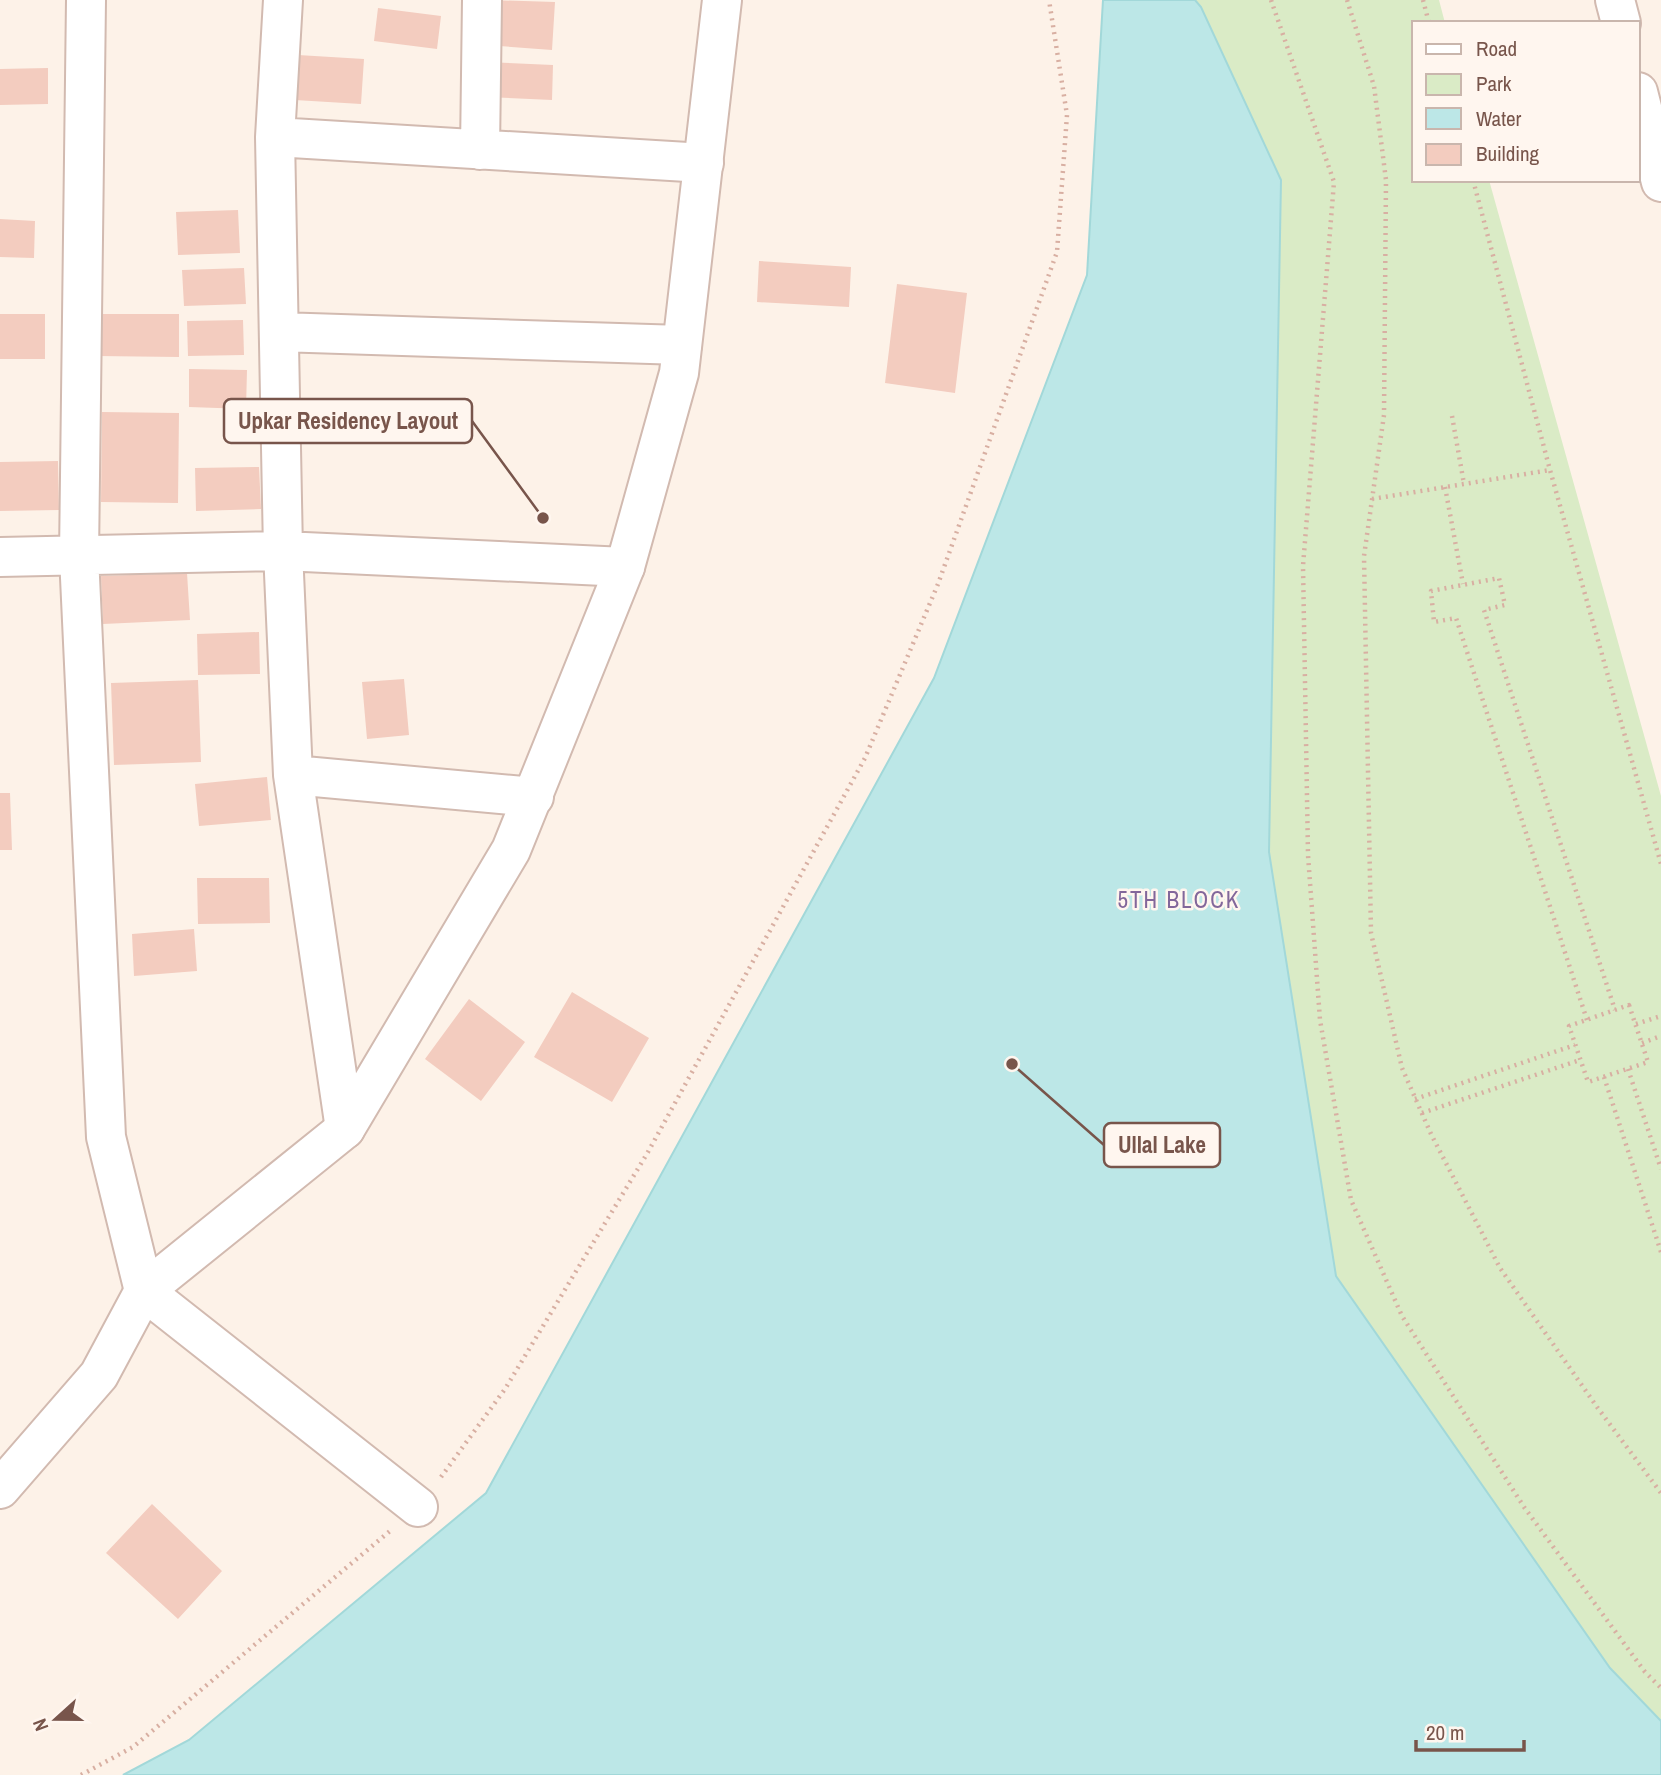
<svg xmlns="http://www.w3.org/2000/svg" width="1661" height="1775" font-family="'Archivo Narrow',sans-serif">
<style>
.green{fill:#daebc6}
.water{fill:#bce7e7;stroke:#a2d8d9;stroke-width:2}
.building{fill:#f3ccbf}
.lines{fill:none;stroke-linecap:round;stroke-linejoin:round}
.minor-casing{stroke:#d2bab0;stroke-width:42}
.tertiary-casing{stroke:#d2bab0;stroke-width:42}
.path{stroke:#d8afa2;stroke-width:4.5;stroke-dasharray:2 5;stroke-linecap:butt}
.minor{stroke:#fff;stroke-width:38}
.tertiary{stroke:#fff;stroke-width:38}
.labels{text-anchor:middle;stroke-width:5;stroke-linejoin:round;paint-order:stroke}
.neighbourhood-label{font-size:23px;letter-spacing:2px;fill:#82679b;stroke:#fff6ef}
.leader{fill:none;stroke:#78554b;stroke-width:2.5}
.callout-dot{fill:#78554b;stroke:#fff6ef;stroke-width:2.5}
.callout{fill:#fff6ef;stroke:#78554b;stroke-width:2.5}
.callout-label{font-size:23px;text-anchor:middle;font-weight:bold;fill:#78554b}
</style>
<rect width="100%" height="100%" fill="#fdf2e8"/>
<path class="green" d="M1195,0H1439L1445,23H1414V180H1489L1661,796V1721L1610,1668L1336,1276L1269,852L1281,180L1201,7Z"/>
<path class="water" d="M1103,0H1195L1201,7L1281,180L1269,852L1336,1276L1610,1668L1661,1721V1775H123L189,1740L486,1493L934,678L1087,275Z"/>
<path class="building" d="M489,0L555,2L552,50L485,45Z
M378,8L441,16L437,49L374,41Z
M298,55L364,59L361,104L295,100Z
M486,62L553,65L552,100L485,97Z
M48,68V104L0,105V69Z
M238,210L240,253L178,255L176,212Z
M0,219L35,221L34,258L0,257Z
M759,261L851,267L849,307L757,302Z
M244,268L246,304L184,306L182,270Z
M897,284L967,293L955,393L885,383Z
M0,314H45V359H0Z
M97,314H179V357L97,356Z
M243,320L244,355L188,356L187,321Z
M189,369L247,370L246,409L189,407Z
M102,412L179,413L178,503L101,502Z
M58,461L59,510L0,511V462Z
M259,467L261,509L196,511L195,468Z
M187,573L190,620L103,624L101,576Z
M259,632L260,674L198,675L197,634Z
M404,679L409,735L367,739L362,682Z
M198,680L201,762L114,765L111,683Z
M267,777L271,820L199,826L195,784Z
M0,793H10L12,850H0Z
M197,878H269L270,923L198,924Z
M194,929L197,971L134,976L132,934Z
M572,992L649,1038L612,1102L534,1057Z
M469,999L525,1042L481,1101L425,1059Z
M152,1504L222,1571L178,1619L106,1553Z"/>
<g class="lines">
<defs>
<path id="minor" d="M86,0L79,556L106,1137L144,1291L418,1507
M283,0L275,137L283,551L293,775L345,1129
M1615,0L1621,23
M1638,92L1661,182
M275,137L704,163
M480,150L482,0
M279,332L682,345
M0,557L283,551L625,567
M293,775L534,797"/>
<path id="tertiary" d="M0,1489L99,1375L144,1291L345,1129L511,850L625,567L679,373L722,0"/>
</defs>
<use href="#minor" class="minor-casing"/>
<use href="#tertiary" class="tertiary-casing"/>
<path class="path" d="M1271,0L1334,182L1303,566L1308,855L1320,1020L1351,1200L1402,1316L1524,1507L1645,1672L1661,1688
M1347,0L1374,86L1386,180L1384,415L1364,556L1371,933L1402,1068L1431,1134L1500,1268L1597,1407L1661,1493
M1423,0L1429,23
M1473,180L1550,470L1661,864
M1452,416L1464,484
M1445,487L1463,584
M1372,499L1550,470
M1629,1005L1648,1062L1588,1082L1569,1026Z
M1587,1020L1456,618L1434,622L1431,591L1499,578L1505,605L1484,610L1615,1010
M1636,1024L1661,1016
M1642,1043L1661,1036
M1628,1069L1661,1169
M1604,1077L1661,1252
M1415,1099L1575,1045
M1422,1113L1580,1060
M441,1477L505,1389L648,1152L865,758L938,584L1057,252L1067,115L1049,0
M81,1775L133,1747L390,1531"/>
<use href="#minor" class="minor"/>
<use href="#tertiary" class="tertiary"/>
</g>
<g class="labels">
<g class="neighbourhood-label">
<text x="1179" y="908">5TH BLOCK</text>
</g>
</g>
<path class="leader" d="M543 518L472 421M1012 1064L1104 1145"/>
<g class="callout-dot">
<circle cx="543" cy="518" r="7"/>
<circle cx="1012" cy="1064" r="7"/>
</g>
<g class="callout">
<rect x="224" y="399" width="248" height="44" rx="7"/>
<rect x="1104" y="1123" width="116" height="44" rx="7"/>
</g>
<g class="callout-label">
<text x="348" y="429">Upkar Residency Layout</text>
<text x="1162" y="1153">Ullal Lake</text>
</g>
<rect x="1412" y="21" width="228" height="161" fill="#fff6ef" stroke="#c9b6ad" stroke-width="2"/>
<rect x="1426" y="44" width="35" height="10" fill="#ffffff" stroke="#c9b6ad" stroke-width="2"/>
<text x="1476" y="56" font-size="21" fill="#78554b">Road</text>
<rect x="1426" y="74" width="35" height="21" fill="#daebc6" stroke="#c9b6ad" stroke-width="2"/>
<text x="1476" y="91" font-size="21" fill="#78554b">Park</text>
<rect x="1426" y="108" width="35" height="21" fill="#bce7e7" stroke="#c9b6ad" stroke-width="2"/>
<text x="1476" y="126" font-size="21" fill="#78554b">Water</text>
<rect x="1426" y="144" width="35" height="21" fill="#f3ccbf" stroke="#c9b6ad" stroke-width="2"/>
<text x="1476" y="161" font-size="21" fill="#78554b">Building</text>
<g transform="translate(56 1719) rotate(249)" stroke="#fff6ef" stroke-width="5" paint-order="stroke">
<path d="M0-5L12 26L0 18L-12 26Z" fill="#78554b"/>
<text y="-10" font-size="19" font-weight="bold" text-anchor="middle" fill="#78554b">N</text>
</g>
<path d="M1416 1740v10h108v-10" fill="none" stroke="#78554b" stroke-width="3.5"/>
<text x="1426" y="1740" font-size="21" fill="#78554b" stroke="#fff6ef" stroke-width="5" paint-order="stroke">20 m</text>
</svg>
